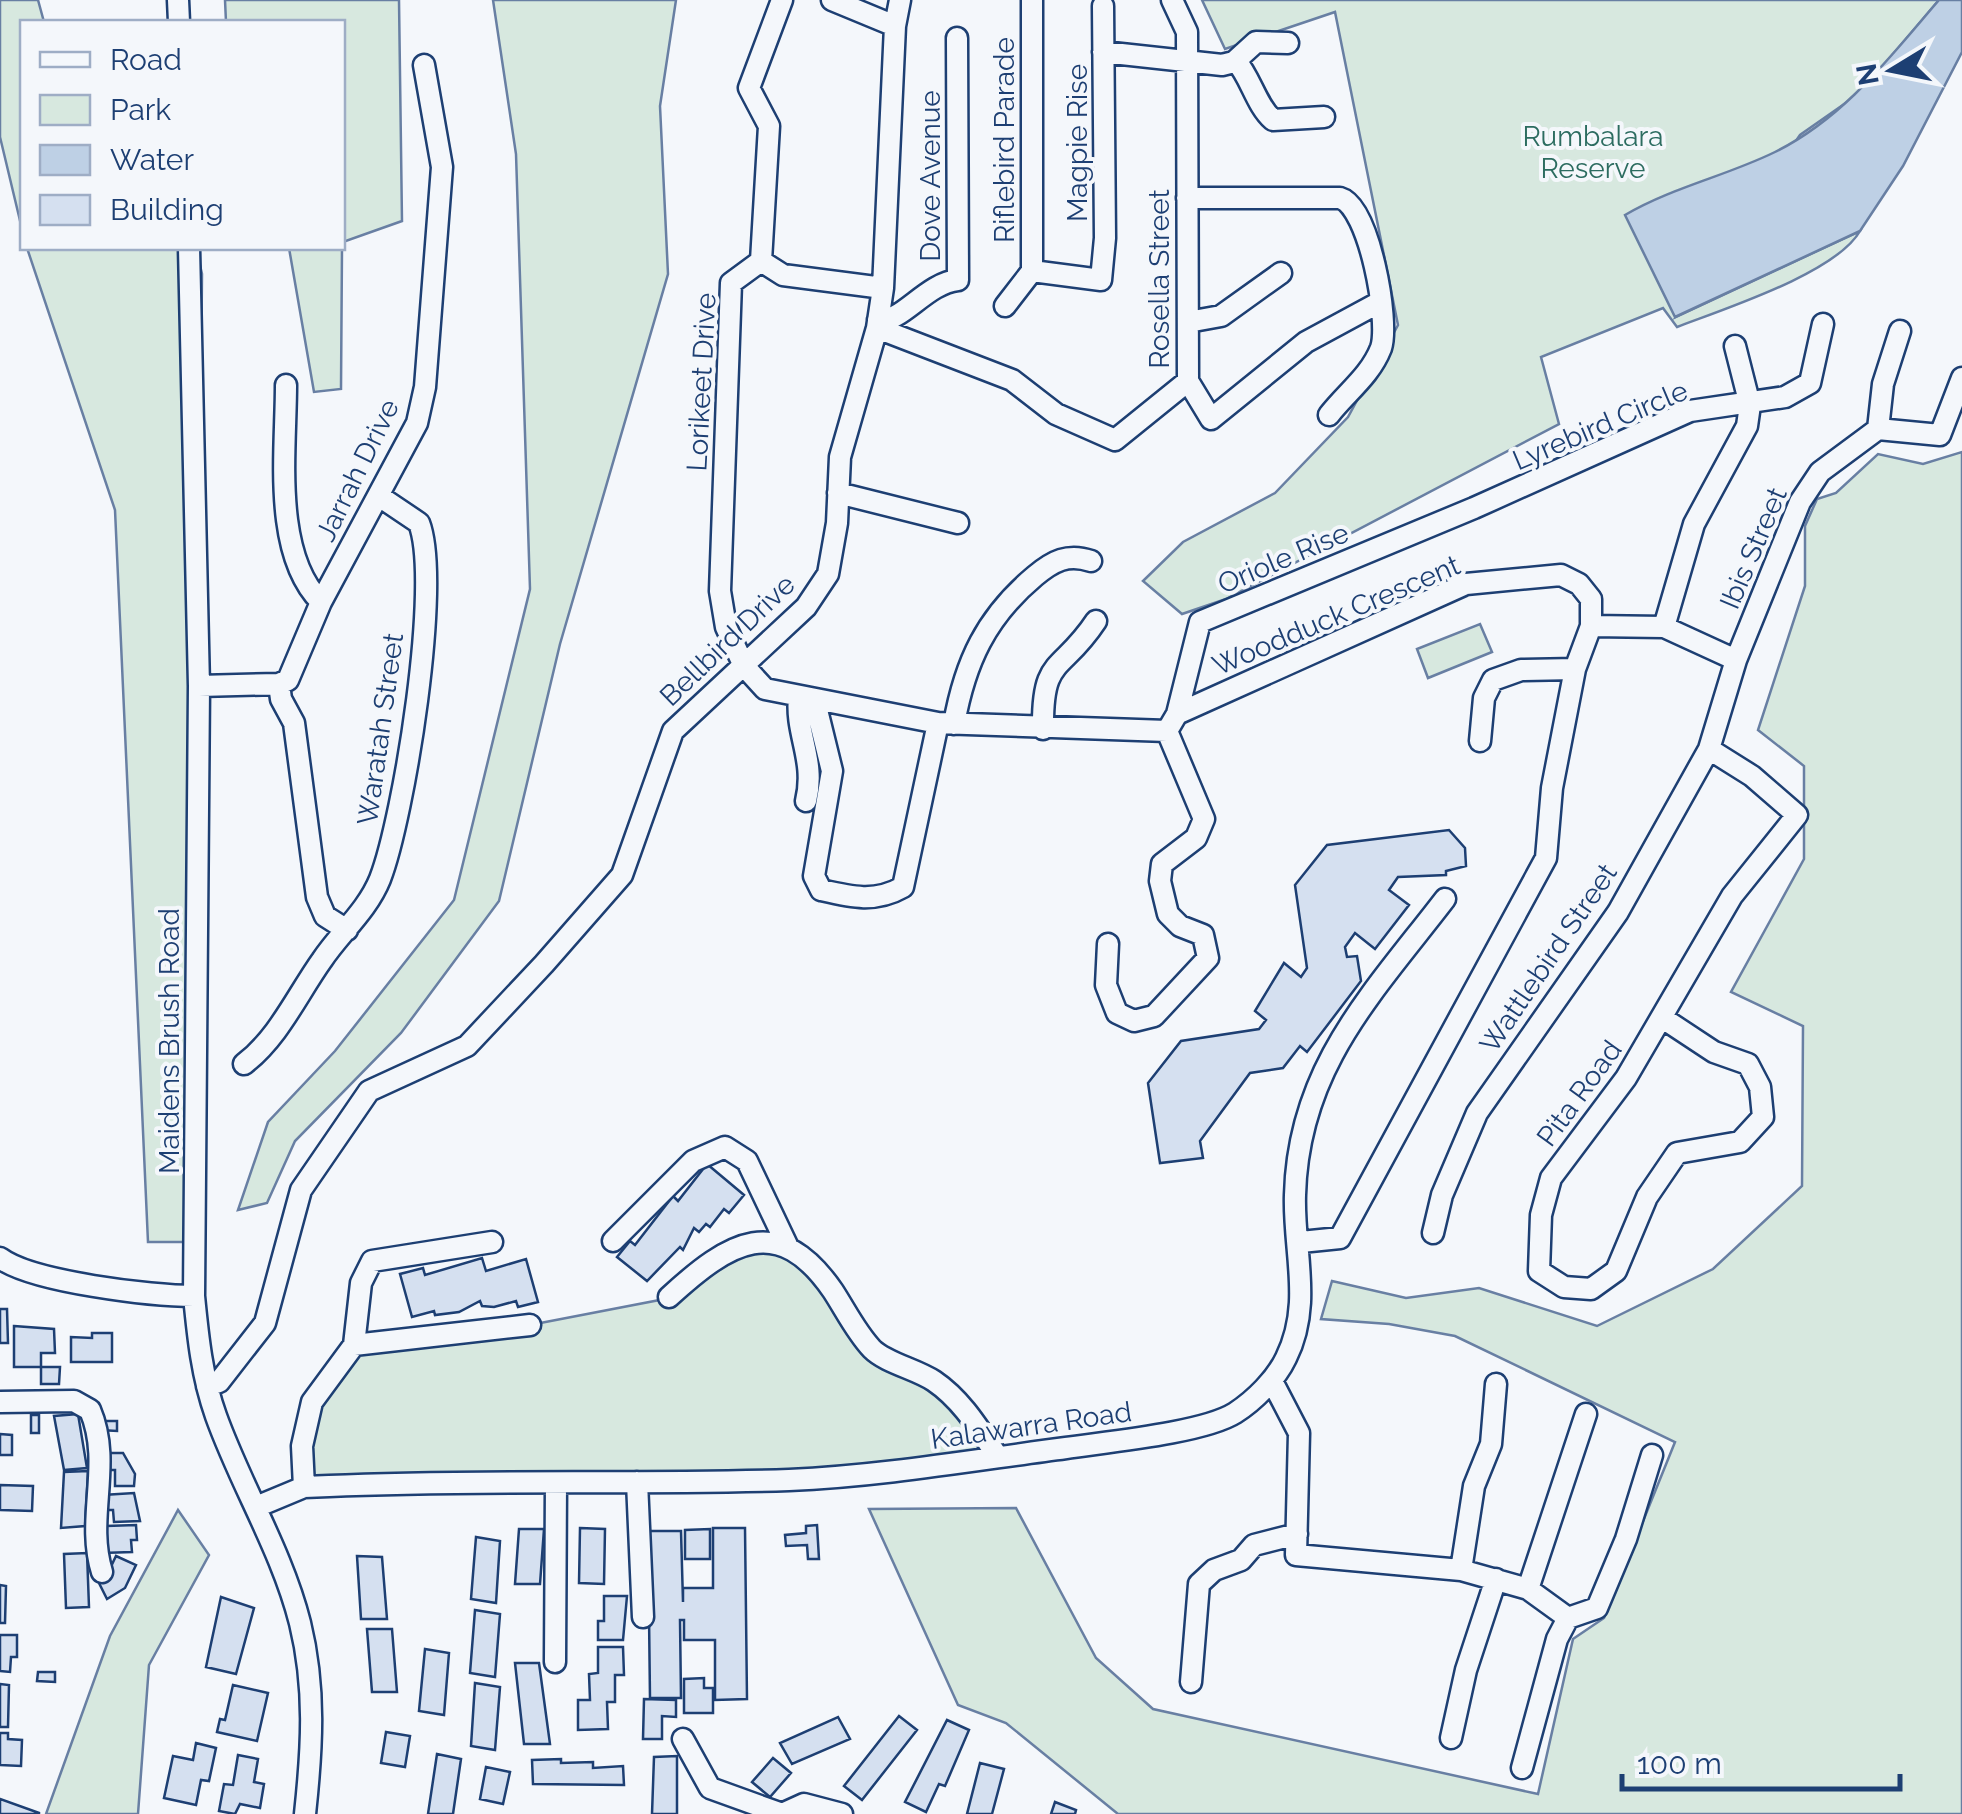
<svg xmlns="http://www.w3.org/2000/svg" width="1962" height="1814" font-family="Raleway,sans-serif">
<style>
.green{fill:#d7e8df;stroke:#687fa3;stroke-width:2.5}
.water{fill:#bed0e5;stroke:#687fa3;stroke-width:2.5}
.building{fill:#d5e0f0;stroke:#1d3f73;stroke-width:2.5}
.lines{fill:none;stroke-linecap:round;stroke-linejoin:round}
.minor-casing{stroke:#1d3f73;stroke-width:25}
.minor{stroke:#f4f7fb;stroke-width:20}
.labels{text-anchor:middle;stroke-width:8;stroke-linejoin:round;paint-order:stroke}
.park-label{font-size:28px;fill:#2c6c60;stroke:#f4f7fb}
.street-label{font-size:28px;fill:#1d3f73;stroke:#f4f7fb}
</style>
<rect width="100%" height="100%" fill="#f4f7fb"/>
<path class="green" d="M0,0H38L44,22H22V229L0,137Z
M225,0H399L402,221L343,242L342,22H226Z
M493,0H676L660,106L668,274L560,644L499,901L401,1033L295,1141L267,1203L238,1210L268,1122L335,1051L454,900L530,589L516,154Z
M1202,0H1939L1860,93L1800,135L1676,317L1860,231C1836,273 1724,309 1677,327L1663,308L1541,357L1559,424L1226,599L1182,614L1143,581L1183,542L1275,493L1348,417L1398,325L1335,12L1225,49Z
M27,248H196L202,274L193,1242H148L115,510Z
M289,248H342L341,389L314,392Z
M1962,452V1814H1118L1006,1723L958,1705L869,1509L1016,1508L1096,1658L1153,1709L1538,1794L1573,1639L1604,1618L1675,1442L1455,1336L1389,1324L1321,1319L1332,1281L1406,1298L1479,1288L1597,1326L1713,1269L1802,1186L1803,1026L1731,992L1804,859V766L1758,730L1805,586V526L1817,499L1836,493L1878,454L1923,464Z
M1480,624L1492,652L1428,678L1417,649Z
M745,1244L787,1245L875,1353L933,1380L998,1457L881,1474L304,1487L312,1402L354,1345L530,1325L675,1297Z
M178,1510L209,1555L149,1665L138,1814H46L110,1636Z"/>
<path class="water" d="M1939,0H1962V52L1903,166L1860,231L1675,317L1625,215C1673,187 1726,176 1775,152C1844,118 1890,57 1939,0Z"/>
<path class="building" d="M1449,830L1465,848L1466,866L1446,871V875L1398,877L1389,890L1409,905L1375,949L1355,933L1345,947L1347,957L1357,956L1361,981L1307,1052L1300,1046L1283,1068L1250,1073L1200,1141L1203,1158L1160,1163L1148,1083L1181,1041L1259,1029L1266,1020L1255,1011L1284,963L1301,977L1307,968L1295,885L1327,845Z
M707,1164L744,1195L729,1213L724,1209L710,1227L706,1224L699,1232L694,1228L683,1250L680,1247L647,1281L617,1257L630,1241L635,1245L673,1196L678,1201Z
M482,1258L486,1271L526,1259L538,1302L518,1307L516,1301L494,1307L482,1306L480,1301L459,1312L435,1315L434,1311L412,1317L400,1274L423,1268L425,1275Z
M0,1309H7L8,1343H0Z
M14,1326L54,1329L55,1353H41V1367H14Z
M92,1333H112V1362H71V1337L92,1338Z
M41,1367H60L59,1384H41Z
M78,1414L87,1468L64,1470L54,1416Z
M31,1415H39V1433H31Z
M100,1421H117V1431L100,1430Z
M0,1434L12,1435V1455H0Z
M106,1453H123L135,1474L134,1486H115V1470H110Z
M88,1471L85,1526L61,1528L64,1472Z
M0,1485L33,1486L32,1511L0,1510Z
M134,1493L140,1521L114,1522L113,1510H104L103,1495Z
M136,1525L137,1540H131L132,1552L102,1553L106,1526Z
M817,1525L819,1559H808L807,1545L786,1546L785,1535L806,1533V1526Z
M580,1528L605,1529L604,1584L579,1583Z
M713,1528H745L747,1699L715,1700V1640H684V1620H680L681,1698H650L648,1531H681L683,1602V1588H713Z
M519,1529H544L540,1584H515Z
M710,1529V1559H685V1530Z
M476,1537L500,1541L496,1603L471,1599Z
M87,1553L89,1607L66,1608L64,1554Z
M116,1556L136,1565L125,1588L107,1599L98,1581L106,1577Z
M357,1556L382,1557L387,1619H361Z
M0,1585L6,1586L5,1623H0Z
M604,1596H627L623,1640H598V1621H604Z
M221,1597L254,1608L236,1674L206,1667Z
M475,1610L500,1614L495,1677L470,1673Z
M367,1629H392L397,1692H372Z
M0,1635H17V1657H11L10,1672L0,1671Z
M598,1647H623L624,1675H615V1702H607L608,1729L578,1730V1700H590L589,1674L598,1673Z
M425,1649L449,1653L444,1715L419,1711Z
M515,1663H539L550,1744H524Z
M38,1672H55V1682L37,1681Z
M704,1678V1688H713V1713H684V1679Z
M475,1683L500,1687L495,1750L471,1746Z
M0,1684L9,1685L8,1727H0Z
M233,1685L268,1693L257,1741L217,1732L220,1719L225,1720Z
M644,1699L676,1700V1717L662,1716V1739H643Z
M899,1716L917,1730L862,1800L844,1786Z
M838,1717L850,1739L792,1764L780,1743Z
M947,1720L969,1730L945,1786L939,1784L926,1812L905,1802Z
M386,1732L410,1736L405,1767L381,1763Z
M0,1733H8V1739L22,1740L21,1766L0,1765Z
M196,1743L216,1748L209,1781L201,1780L196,1805L164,1798L173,1756L193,1760Z
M437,1754L461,1759L453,1814H428Z
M238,1755L258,1759L254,1782L264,1784L260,1808L240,1804L235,1814L219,1811L224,1784L233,1785Z
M677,1756V1814H652L654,1757Z
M773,1758L791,1773L770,1797L752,1782Z
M561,1759V1763L593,1762V1768L623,1766L624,1785L533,1784L532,1760Z
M980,1763L1004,1769L992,1814H967Z
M486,1767L510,1772L503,1804L480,1799Z
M0,1799L39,1813V1814H0Z
M1055,1802L1076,1810L1075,1814H1051Z"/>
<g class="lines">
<defs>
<path id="minor" d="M178,0L179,22
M782,0L749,88L769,126L761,261L731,283L720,591L726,627L744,666L765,689L938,723L1167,731
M832,0L895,26
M1032,0V271L1101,280L1105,238L1103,6
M1103,52L1222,65L1234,62L1256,42L1288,43
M1236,61C1251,78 1256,105 1273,120L1324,117
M1187,198H1340C1369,206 1390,321 1381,348C1370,376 1347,392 1329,415
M189,248L199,686L194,1296C198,1337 202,1377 216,1416C241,1486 282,1551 300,1623C316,1688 312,1749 305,1814
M761,261L783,275L883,288
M1005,306L1032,271
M878,320C901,324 926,283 958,280L957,38
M1188,322L1221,316L1281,273
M877,328L1012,380L1056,414L1115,440L1188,381L1187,32L1172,0
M1900,331L1883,384L1878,429L1940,435L1962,378
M1188,381L1211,419L1306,342L1380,302
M286,385C286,451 272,553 321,602
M838,493L958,523
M1591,626L1664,627L1736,660
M1664,627L1694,524L1747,426L1750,405L1735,346
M279,684L281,699L294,723L317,897L325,916L347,930
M199,686L279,684L288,680L321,602L417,423L425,387L442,167L424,65
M799,697C795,734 816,760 806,801
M815,702L832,771L814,876L821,890C851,897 875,903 903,887L938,723
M1177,714L1200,622L1474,508L1690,411L1785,397L1810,383L1823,324
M954,724C965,662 986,617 1035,576C1053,561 1068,553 1091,561
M1043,729C1042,655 1061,674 1096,621
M1167,731L1177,714L1466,584L1561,575L1579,584L1591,599V626L1575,669L1552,788L1546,858L1340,1238L1301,1242
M1480,741L1484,698L1493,680L1521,670L1575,669
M1108,944L1106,985L1117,1013L1134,1021L1154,1016L1208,958L1203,935L1180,926L1168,914L1160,881L1162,864L1196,838L1204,819L1167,731
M1664,1019L1714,1052L1748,1064L1760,1087L1763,1117L1740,1142L1677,1153L1647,1197L1616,1271L1591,1289L1564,1287L1539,1271L1541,1215L1551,1178L1626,1078L1732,896L1797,815L1752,776L1709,749
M244,1064C279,1037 297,995 322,960C340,933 367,911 380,879C404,817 442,582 419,523L379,496
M1433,1233L1442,1195L1477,1113L1618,912L1709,749L1736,660L1800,502L1820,472L1878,429
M613,1241L693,1161L725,1147L747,1161L787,1245
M0,1258C32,1282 152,1296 194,1296
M669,1297C729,1242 778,1211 833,1291C846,1311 856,1332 872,1349C886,1363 916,1369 934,1381C962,1400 979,1429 998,1457
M354,1345L530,1325
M1272,1381L1299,1433L1296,1555L1461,1570L1528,1589L1568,1618
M207,1386L219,1382L265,1323L301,1190L369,1091L467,1046L544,964L622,875L673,731L806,607L828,574L837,523L840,457L877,328L883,288L895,26L900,0
M0,1402L74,1401L90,1410C113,1464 85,1518 102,1572
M637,1482L643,1617
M304,1487L302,1446L312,1402L354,1345L361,1283L372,1261L492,1242
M256,1507L304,1487L329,1486C482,1479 636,1485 789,1480C882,1476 974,1460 1066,1448C1106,1442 1203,1433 1235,1413C1255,1400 1276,1379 1286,1358C1313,1304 1293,1250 1295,1195C1298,1068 1372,994 1445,899
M1461,1570L1474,1486L1491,1444L1496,1384
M1528,1589L1586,1414
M555,1662L556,1483
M1191,1682L1199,1584L1214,1570L1241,1560L1254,1545L1297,1534
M1451,1738L1466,1670L1496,1579
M683,1739L710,1788L782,1814L804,1804L842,1814
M1522,1768L1557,1639L1568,1618L1597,1608L1626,1539L1652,1455"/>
</defs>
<use href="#minor" class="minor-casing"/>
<use href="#minor" class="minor"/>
</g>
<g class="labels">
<g class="park-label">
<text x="1593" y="146">Rumbalara<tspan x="1593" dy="32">Reserve</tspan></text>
</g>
<g class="street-label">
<text transform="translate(1004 140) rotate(-90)" y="10">Riflebird Parade</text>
<text transform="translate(1077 143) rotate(-90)" y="10">Magpie Rise</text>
<text transform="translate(930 176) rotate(-90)" y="10">Dove Avenue</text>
<text transform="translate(1159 279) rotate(-90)" y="10">Rosella Street</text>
<text transform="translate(701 382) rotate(-87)" y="10">Lorikeet Drive</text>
<text transform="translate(1600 425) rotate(-23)" y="10">Lyrebird Circle</text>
<text transform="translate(357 470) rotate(-64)" y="10">Jarrah Drive</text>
<text transform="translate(1753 548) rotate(-67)" y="10">Ibis Street</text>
<text transform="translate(1283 558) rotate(-23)" y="10">Oriole Rise</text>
<text transform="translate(1336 615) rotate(-23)" y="10">Woodduck Crescent</text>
<text transform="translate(727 640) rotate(-44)" y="10">Bellbird Drive</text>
<text transform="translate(380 729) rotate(-82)" y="10">Waratah Street</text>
<text transform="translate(1548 958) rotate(-56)" y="10">Wattlebird Street</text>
<text transform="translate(169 1041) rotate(-90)" y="10">Maidens Brush Road</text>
<text transform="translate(1579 1093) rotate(-54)" y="10">Pita Road</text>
<text transform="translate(1031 1425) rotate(-8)" y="10">Kalawarra Road</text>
</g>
</g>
<rect x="20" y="20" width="325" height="230" fill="#f4f7fb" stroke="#9eadc5" stroke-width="2.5"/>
<rect x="40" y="52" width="50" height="15" fill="#f4f7fb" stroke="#9eadc5" stroke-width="2.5"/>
<text x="110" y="70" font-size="30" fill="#1d3f73">Road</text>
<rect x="40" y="95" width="50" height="30" fill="#d7e8df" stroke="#9eadc5" stroke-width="2.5"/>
<text x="110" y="120" font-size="30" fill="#1d3f73">Park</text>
<rect x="40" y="145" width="50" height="30" fill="#bed0e5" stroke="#9eadc5" stroke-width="2.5"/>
<text x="110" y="170" font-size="30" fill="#1d3f73">Water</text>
<rect x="40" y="195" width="50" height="30" fill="#d5e0f0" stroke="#9eadc5" stroke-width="2.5"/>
<text x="110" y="220" font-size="30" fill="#1d3f73">Building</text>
<g transform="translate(1892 70) rotate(260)" stroke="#f4f7fb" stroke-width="8" paint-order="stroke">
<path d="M0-8L18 38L0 25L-18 38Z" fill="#1d3f73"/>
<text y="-15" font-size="28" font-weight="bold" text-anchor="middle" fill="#1d3f73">N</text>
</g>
<path d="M1622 1774v15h278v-15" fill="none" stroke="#1d3f73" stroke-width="5"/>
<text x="1637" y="1774" font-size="30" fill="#1d3f73" stroke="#f4f7fb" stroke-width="8" paint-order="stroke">100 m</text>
</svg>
